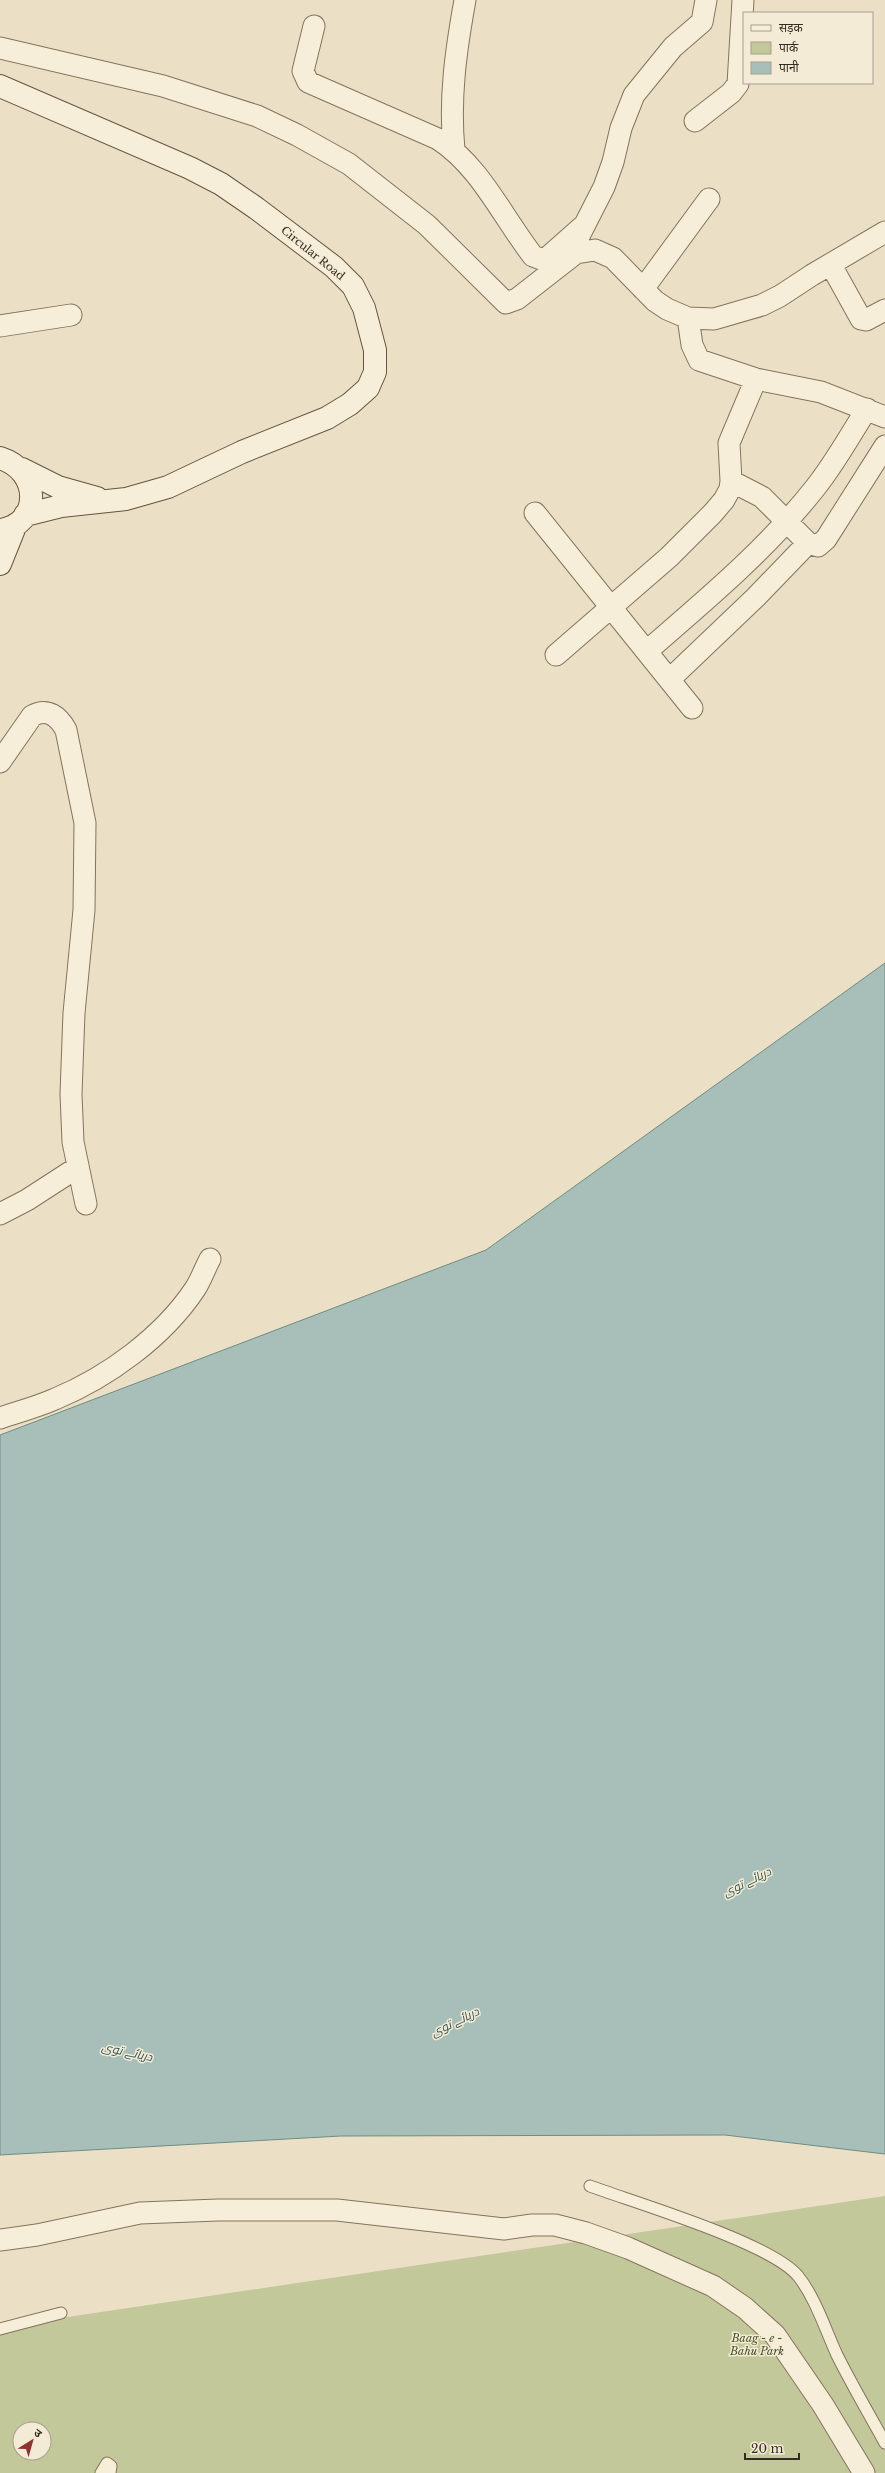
<svg xmlns="http://www.w3.org/2000/svg" width="885" height="2473" font-family="'Libre Baskerville',Cairo,'Noto Sans Devanagari',serif">
<style>
.green{fill:#c2c89a;fill-rule:evenodd}
.water{fill:#a7bfb8;stroke:#6e8c85}
.lines{fill:none;stroke-linecap:round;stroke-linejoin:round}
.service-casing{stroke:#85735d;stroke-width:13}
.minor-casing{stroke:#85735d;stroke-width:23}
.secondary-casing{stroke:#675440;stroke-width:24}
.service{stroke:#f6eed8;stroke-width:11}
.minor{stroke:#f6eed8;stroke-width:21}
.secondary{stroke:#f6eed8;stroke-width:22}
.labels{text-anchor:middle;stroke-width:3;stroke-linejoin:round;paint-order:stroke}
.street-label{font-size:11px;fill:#362b20;stroke:#f3ebd5}
.park-label{font-size:11px;font-style:italic;fill:#465128;stroke:#f3ebd5}
.water-label{font-size:12px;font-style:italic;fill:#305553;stroke:#f3ebd5}
</style>
<rect width="100%" height="100%" fill="#ebe0c6"/>
<path class="green" d="M885,2196V2473H0V2327ZM20,2429H44V2453H20Z"/>
<path class="water" d="M885,963V2154L725,2135L341,2136L0,2155V1435L486,1250Z"/>
<g class="lines">
<defs>
<path id="service" d="M590,2186C636,2203 771,2243 798,2276C815,2297 826,2331 837,2355C852,2385 869,2414 885,2443
M0,2329L61,2313
M101,2473L107,2463L111,2466L110,2473"/>
<path id="minor" d="M314,26L303,71L308,82L438,139C480,166 502,216 533,256L541,259L548,257L583,226
M0,48L163,86L257,116L297,135L349,164L427,225L506,303L517,299L576,253L595,250L613,258L655,301L667,309L688,318L714,319L762,305L780,296L812,275L885,232
M695,121L731,93L738,84L743,0
M454,150C449,98 456,50 465,0
M578,238L604,187L613,162L621,128L634,95L673,47L702,22L706,0
M831,265L861,319L866,320L885,310
M643,289L709,199
M688,318L692,345L699,360L756,379L821,392L885,417
M0,326L71,315
M731,481L762,497L808,543L818,546L826,539L885,446
M535,513L692,708
M647,651C706,600 767,549 815,488C835,463 850,435 867,409
M556,655L669,557L713,513L724,500L730,489L731,481L729,443L756,379
M670,679L756,597L808,543
M0,762L32,716C48,707 59,717 66,730L85,823L84,910L74,1013L71,1094L73,1142L86,1204
M0,1214L27,1200L78,1167
M0,1418C18,1412 37,1407 55,1399C108,1377 163,1337 195,1289C201,1280 205,1268 210,1259
M0,2240L37,2235L140,2213L218,2210H337L504,2229L532,2225H555L586,2233L628,2248L713,2286L745,2308L775,2335L823,2405L864,2473"/>
<path id="secondary" d="M0,86L190,168L221,184L256,208L334,267L353,286L364,308L375,350V372L368,388L350,404L327,418L242,452L168,487L126,499L61,506L25,515
M0,458C42,471 41,525 0,530
M22,469L58,487L97,498
M0,564L16,524"/>
</defs>
<use href="#service" class="service-casing"/>
<use href="#minor" class="minor-casing"/>
<use href="#secondary" class="secondary-casing"/>
<use href="#service" class="service"/>
<use href="#minor" class="minor"/>
<use href="#secondary" class="secondary"/>
</g>
<g class="labels">
<g class="street-label">
<text transform="translate(313 253) rotate(39)" y="4">Circular Road</text>
</g>
<g class="park-label">
<text x="757" y="2342">Baag - e -<tspan x="757" dy="13">Bahu Park</tspan></text>
</g>
<g class="water-label">
<text transform="translate(747 1882) rotate(-26)" y="4">دریائے توی</text>
<text transform="translate(455 2022) rotate(-26)" y="4">دریائے توی</text>
<text transform="translate(127 2052) rotate(12)" y="4">دریائے توی</text>
</g>
</g>
<rect x="743" y="12" width="130" height="72" fill="#f3ebd5" stroke="#a79e8d"/>
<rect x="751" y="25" width="20" height="6" fill="#f6eed8" stroke="#a79e8d"/>
<text x="779" y="32" font-size="12" fill="#362b20">सड़क</text>
<rect x="751" y="42" width="20" height="12" fill="#c2c89a" stroke="#a79e8d"/>
<text x="779" y="52" font-size="12" fill="#362b20">पार्क</text>
<rect x="751" y="62" width="20" height="12" fill="#a7bfb8" stroke="#a79e8d"/>
<text x="779" y="72" font-size="12" fill="#362b20">पानी</text>
<g transform="translate(32 2441) rotate(37)"><circle r="19" fill="#f3ebd5" stroke="#a79e8d"/>
<path d="M0-3L7 15L0 10L-7 15Z" fill="#8f3232"/>
<text y="-6" font-size="11" font-weight="bold" text-anchor="middle" fill="#362b20">उ</text>
</g>
<path d="M745 2453v6h54v-6" fill="none" stroke="#362b20" stroke-width="2"/>
<text x="751" y="2453" font-size="12" fill="#362b20" stroke="#f3ebd5" stroke-width="3" paint-order="stroke">20 m</text>
</svg>
